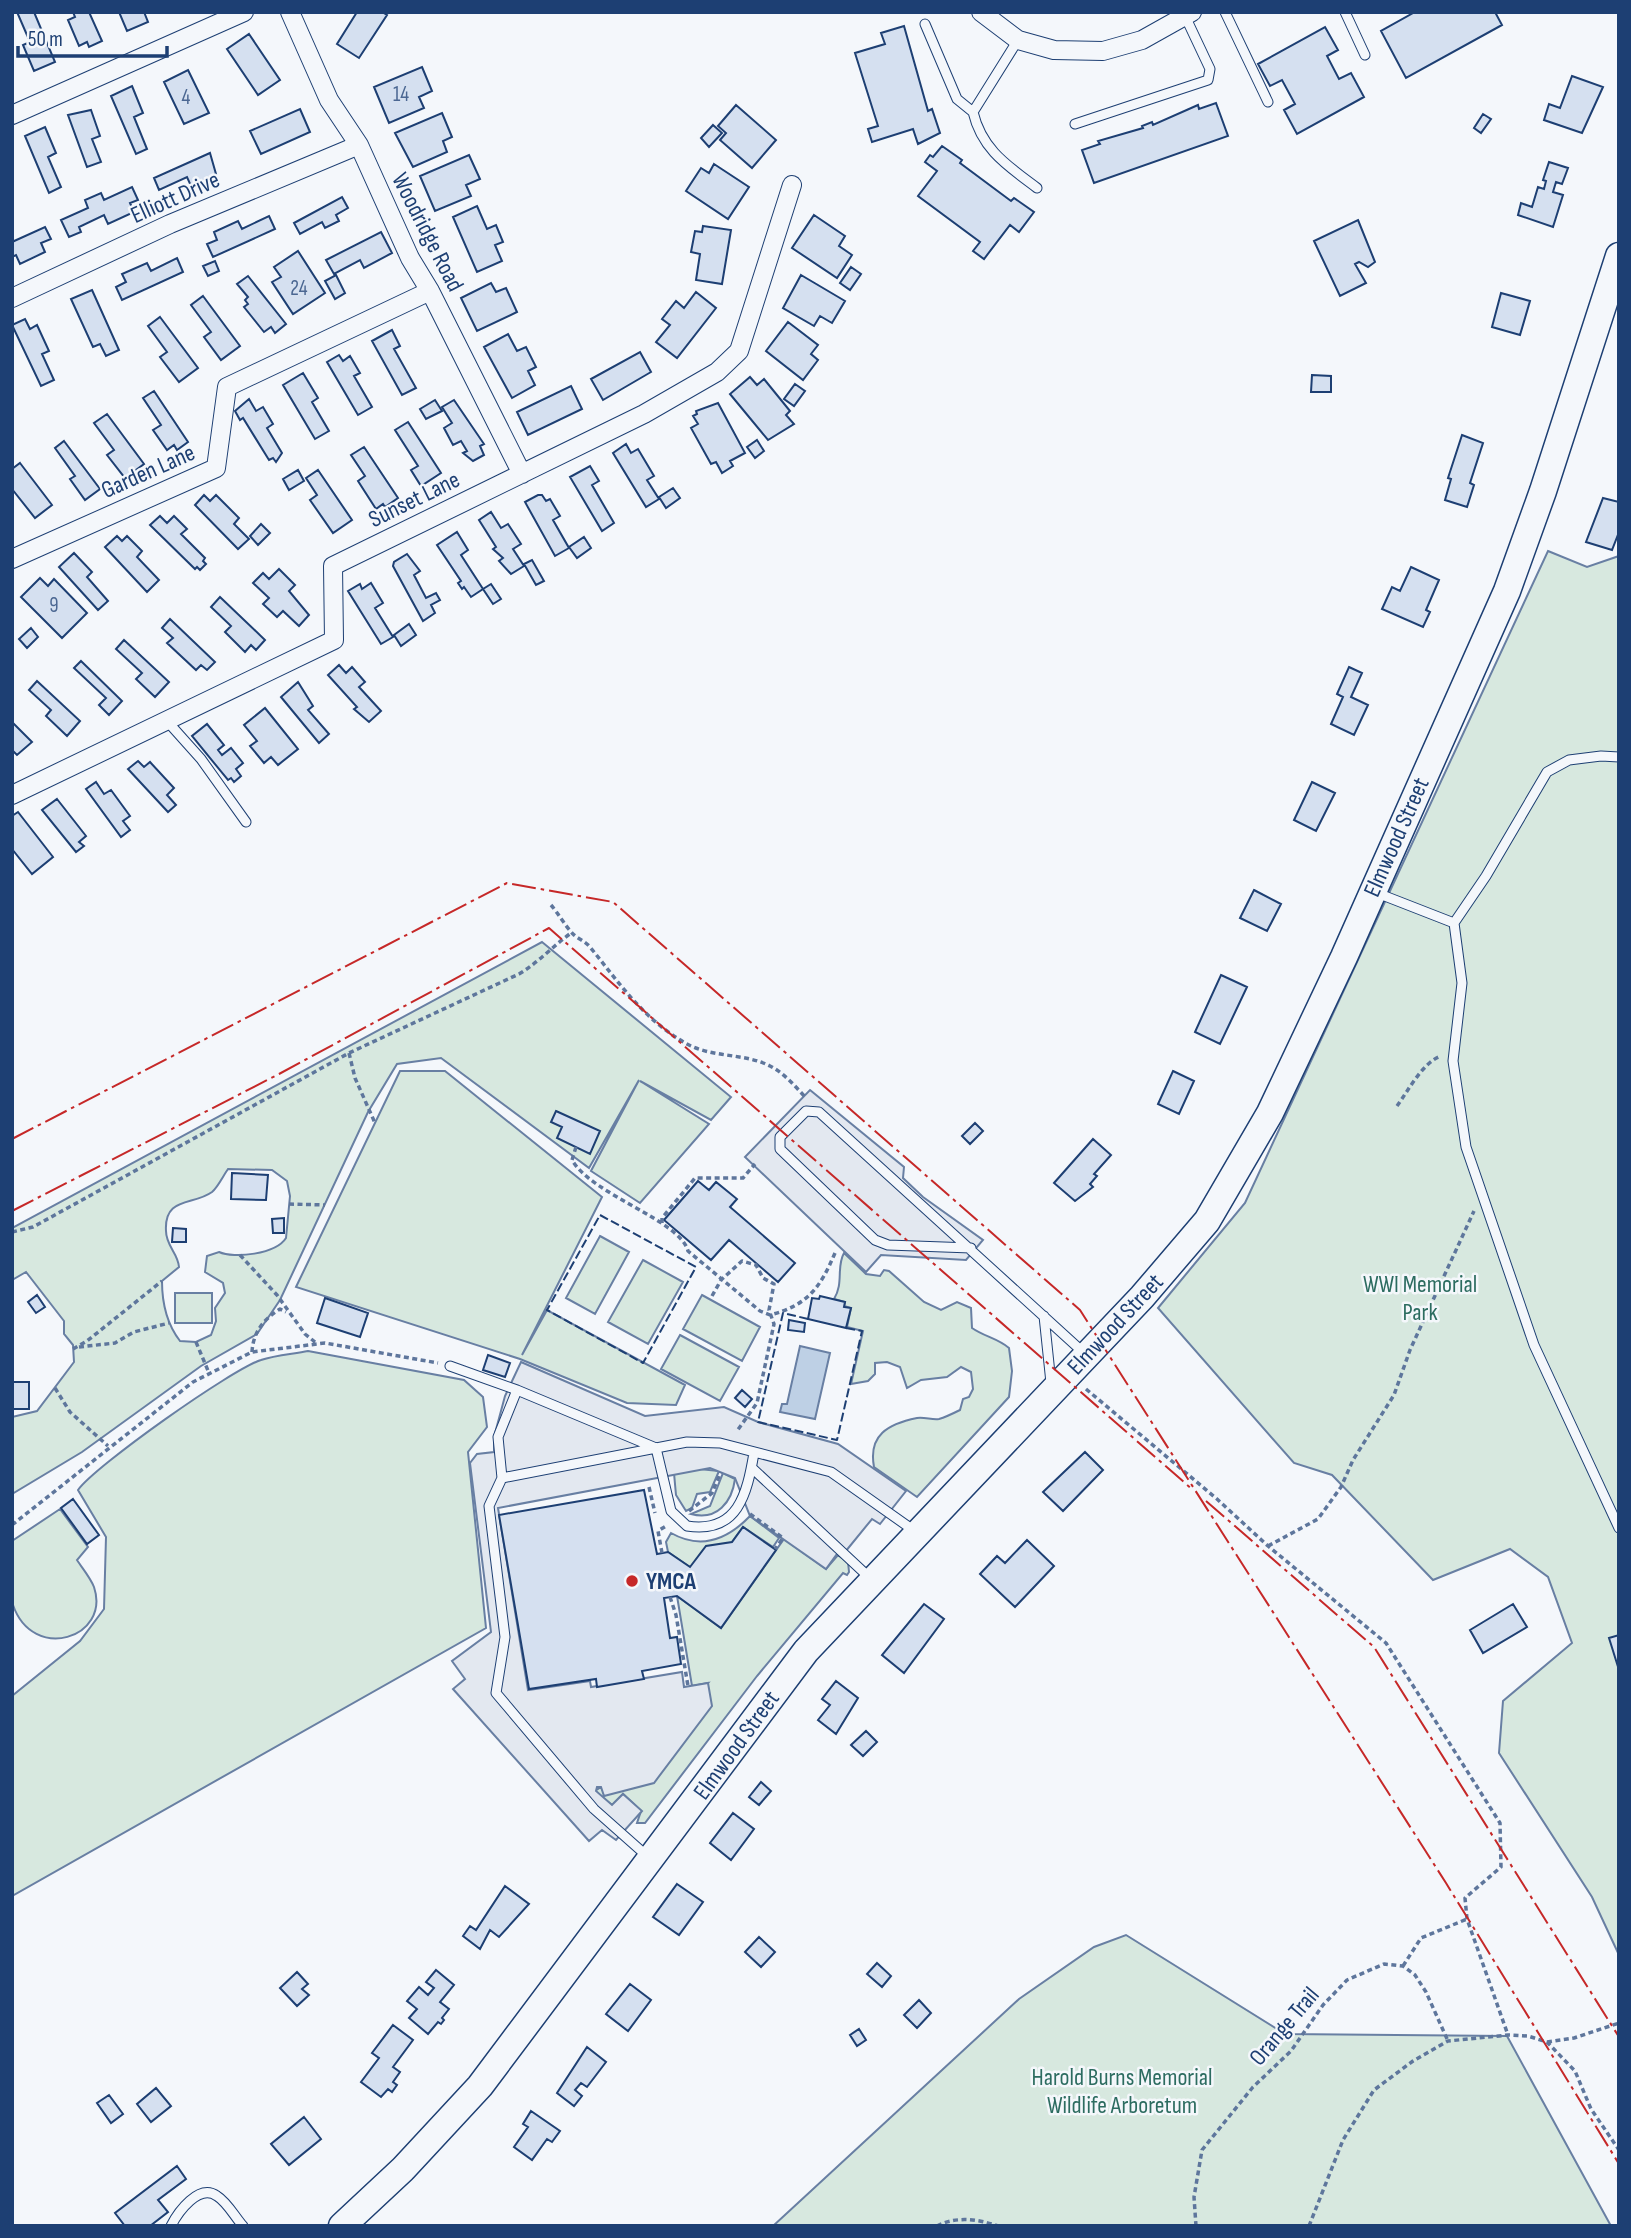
<svg xmlns="http://www.w3.org/2000/svg" width="1631" height="2238" font-family="'Sofia Sans Condensed',sans-serif">
<style>
.green{fill:#d7e8df;stroke:#687fa3;stroke-width:2;fill-rule:evenodd}
.parking{fill:#e3e8f0;stroke:#687fa3;stroke-width:2}
.water{fill:#bed0e5;stroke:#687fa3;stroke-width:2}
.building{fill:#d5e0f0;stroke:#1d3f73;stroke-width:2}
.lines{fill:none;stroke-linecap:round;stroke-linejoin:round}
.lane-casing{stroke:#1d3f73;stroke-width:11}
.street-casing{stroke:#1d3f73;stroke-width:20}
.secondary-casing{stroke:#1d3f73;stroke-width:29}
.path{stroke:#5e769c;stroke-width:3.5;stroke-dasharray:5 3.5;stroke-linecap:butt}
.lane{stroke:#f4f7fb;stroke-width:9}
.street{stroke:#f4f7fb;stroke-width:18}
.secondary{stroke:#f4f7fb;stroke-width:26}
.fence{stroke:#1d3f73;stroke-width:2;stroke-dasharray:9 3.5;stroke-linecap:butt}
.power{stroke:#c62828;stroke-width:2;stroke-dasharray:24 5 3.5 5;stroke-linecap:butt}
.poi-dot{fill:#c62828;stroke:#f4f7fb;stroke-width:2.5}
.labels{text-anchor:middle;stroke-width:5;stroke-linejoin:round;paint-order:stroke}
.number-label{font-size:21px;fill:#4b6792}
.street-label{font-size:24px;fill:#1d3f73;stroke:#f4f7fb}
.park-label{font-size:24px;fill:#2c6c60;stroke:#f4f7fb}
.poi-label{font-size:24px;font-weight:bold;fill:#1d3f73;stroke:#f4f7fb;text-anchor:start}
</style>
<rect width="100%" height="100%" fill="#f4f7fb"/>
<path class="green" d="M1548,551L1587,567L1619,556V1955L1592,1897L1499,1753L1503,1701L1572,1643L1548,1577L1510,1549L1433,1580L1332,1475L1294,1463L1158,1308L1245,1203Z
M542,942L731,1097L711,1120L640,1081L709,1124L640,1203L591,1171L639,1080L589,1168L441,1058L397,1064L368,1112L280,1300L257,1334L201,1366L82,1452L12,1494V1417L37,1411L74,1362L73,1345L64,1334V1321L26,1272L12,1280V1228ZM228,1169L272,1170L287,1181L290,1196L286,1238C276,1254 234,1259 219,1252L207,1256L205,1272L223,1283L225,1293L215,1308L216,1321L211,1335L196,1342L180,1341C166,1323 162,1303 162,1281L179,1267C178,1253 166,1246 166,1231C164,1196 193,1206 212,1192C218,1187 223,1176 228,1169Z
M400,1071H445L602,1197L522,1355L547,1310L685,1385L676,1405L627,1403L520,1359L296,1287Z
M600,1236L629,1252L595,1314L566,1298Z
M844,1253L866,1274L880,1276L884,1270L889,1271L924,1302L941,1310L957,1302L971,1308L972,1328C985,1337 997,1338 1009,1348L1012,1371L1009,1397L917,1497L874,1467C868,1435 888,1424 917,1418C925,1417 932,1420 939,1419C946,1417 954,1413 960,1410L963,1399L969,1397L973,1389L971,1372L961,1367L947,1377L921,1380L907,1388L900,1367L887,1362L875,1363V1374L868,1381L851,1384L863,1331L847,1327L851,1308L844,1306L845,1302L834,1299C844,1283 836,1267 844,1253Z
M643,1260L683,1282L648,1344L608,1322Z
M175,1293H212V1323H175Z
M702,1295L760,1327L742,1361L683,1329Z
M680,1335L739,1367L720,1401L661,1369Z
M308,1351L464,1380L483,1397L487,1427L468,1452L486,1628L12,1896V1696L80,1641L104,1609L106,1537L78,1490C95,1466 232,1369 261,1360C275,1355 293,1354 308,1351Z
M699,1469L719,1471L710,1492L697,1494L692,1508L686,1511L676,1495L674,1473Z
M723,1473L735,1479C732,1502 717,1521 691,1514L710,1506Z
M60,1509L88,1547L77,1560C82,1568 90,1577 94,1587C111,1638 33,1663 13,1605C7,1588 12,1560 12,1541Z
M750,1516L779,1538L773,1547L743,1527L732,1542L690,1567L668,1552L666,1542L671,1533C701,1550 727,1540 750,1516Z
M784,1539L826,1569L838,1555L848,1562L849,1572L847,1575L843,1573L757,1676L645,1823H637L641,1811L623,1794L612,1805L595,1791L601,1787L605,1795L708,1683L692,1686L677,1596L721,1628Z
M1126,1935L1285,2034L1507,2036L1611,2226H773L1019,1999L1094,1947Z"/>
<path class="parking" d="M810,1090L904,1167L903,1178L923,1197L983,1240L966,1260L881,1255L866,1272L745,1157Z
M521,1362L645,1416L724,1407L758,1422L838,1444L906,1491L880,1524L872,1519L841,1557L837,1554L826,1569L750,1516L735,1478L710,1468L498,1508L528,1690L590,1681L591,1687L682,1672L684,1687L708,1683L712,1706L654,1783L604,1796L601,1787H597L596,1791L612,1805L623,1794L642,1811L616,1840L602,1830L589,1841L453,1689L465,1679L452,1661L491,1632L470,1463L477,1454L494,1452V1437L505,1396Z"/>
<path class="water" d="M800,1346L830,1353L815,1419L780,1412L782,1404H787Z"/>
<path class="building" d="M17,12H34L55,62L34,71L23,45L30,42Z
M73,12H89L102,41L89,47L87,42L79,46L68,20L75,17Z
M119,12H144L148,22L127,31Z
M357,12H382L387,15L359,58L337,44Z
M1415,12H1495L1502,25L1406,78L1381,31Z
M904,26L928,111L932,109L940,133L918,144L913,129L872,142L868,129L878,126L855,53L885,44L881,33Z
M1325,27L1338,50L1327,56L1339,79L1351,73L1364,97L1297,134L1284,110L1295,104L1282,80L1270,86L1258,64Z
M249,34L280,80L258,95L227,49Z
M422,67L432,91L419,97L424,108L389,123L374,87Z
M188,70L209,113L184,124L164,82Z
M1572,76L1603,87L1582,133L1544,120L1549,104L1560,108Z
M132,86L143,113L134,117L147,149L136,154L111,96Z
M1216,103L1228,136L1094,183L1082,150L1100,144L1098,141L1143,128L1142,126L1152,122L1153,125L1198,105L1199,109Z
M736,105L776,140L752,168L720,140L726,133L718,126Z
M300,109L310,132L261,154L250,131Z
M91,110L100,136L92,139L101,162L87,167L68,115Z
M442,113L452,137L443,141L447,152L413,167L395,133Z
M1483,114L1491,119L1481,133L1474,128Z
M713,125L722,133L709,147L701,138Z
M45,127L56,153L48,157L61,187L49,193L25,136Z
M942,146L962,160L960,163L1011,201L1014,198L1034,212L1019,232L1010,225L984,259L973,251L980,242L918,196L937,171L925,162L930,155L933,157Z
M210,153L216,174L191,186L187,177L159,190L154,178Z
M469,155L480,179L466,185L471,196L435,211L420,176Z
M1549,162L1568,168L1562,184L1556,182L1553,192L1563,195L1553,227L1518,215L1521,203L1532,207L1538,187L1544,189L1546,181L1543,180Z
M714,164L749,187L728,219L686,191L701,168L709,173Z
M132,187L138,200L130,203L134,212L108,224L104,215L79,227L81,232L69,237L61,220L88,208L85,200L101,193L104,200Z
M342,197L348,208L336,215L339,221L325,228L322,222L300,234L294,223Z
M477,206L487,229L496,225L503,242L495,245L502,261L477,272L453,217Z
M814,215L845,236L839,246L852,255L837,278L792,248Z
M269,216L275,229L213,257L207,244L217,240L214,232L238,221L242,229Z
M1358,220L1375,262L1368,267L1359,262L1355,264L1366,283L1340,296L1314,241Z
M703,226L731,230L722,284L696,280L700,254L691,252L695,231L702,232Z
M45,227L51,239L41,243L45,252L20,264L16,255L12,257V242Z
M381,232L392,253L364,268L360,260L334,274L326,260Z
M298,251L325,293L293,314L272,282L281,277L274,267Z
M177,258L183,272L122,300L116,287L126,282L122,274L147,263L151,271Z
M215,261L219,271L208,276L203,266Z
M851,267L861,274L850,290L840,283Z
M336,275L345,293L335,299L325,281Z
M801,275L845,301L832,323L820,316L814,326L783,308Z
M248,276L286,324L275,333L271,327L264,332L244,307L248,304L245,300L248,297L237,284Z
M491,283L496,292L506,288L517,312L477,331L461,298Z
M92,290L119,350L106,356L100,344L93,347L71,299Z
M696,292L716,308L677,358L656,342L670,325L662,319L676,301L684,308Z
M1501,293L1530,301L1520,335L1492,327Z
M203,296L240,346L221,360L204,337L211,332L191,305Z
M160,317L198,368L179,382L160,357L167,352L148,326Z
M25,319L30,329L37,325L49,351L42,354L54,380L41,386L12,325Z
M788,322L818,345L811,354L818,360L803,380L766,351Z
M392,330L400,346L394,349L416,388L402,395L372,341Z
M508,334L517,351L526,347L536,367L528,371L535,385L512,398L484,347Z
M640,352L651,372L603,400L591,379Z
M339,355L343,361L350,356L360,373L354,376L372,407L358,415L327,362Z
M303,373L318,398L312,402L329,431L315,439L283,385Z
M1312,375L1331,376V392H1311Z
M750,377L757,385L764,379L790,411L786,415L794,424L768,440L730,394Z
M795,384L805,391L794,406L784,399Z
M571,386L582,409L528,435L517,412Z
M154,391L188,442L177,450L174,445L167,450L153,430L161,425L143,398Z
M249,399L256,411L263,407L273,424L267,428L282,453L276,462L273,458L269,460L243,418L240,420L235,411Z
M435,400L442,411L426,419L420,409Z
M454,400L484,444L480,446L484,455L473,461L463,453L467,451L461,441L453,445L444,428L452,423L442,407Z
M718,403L745,453L730,461L733,466L722,473L716,462L711,464L691,428L698,424L693,416L697,414L696,411Z
M107,414L144,464L125,478L107,455L114,450L94,423Z
M408,422L441,473L421,486L411,470L418,466L395,430Z
M1462,435L1483,443L1470,483L1474,485L1467,507L1445,500L1451,479L1448,478Z
M757,440L764,451L755,458L747,447Z
M64,441L100,489L85,500L70,479L75,476L55,448Z
M626,444L631,453L638,449L654,476L647,480L659,499L646,507L613,453Z
M364,447L398,498L385,507L383,504L376,509L358,481L365,476L351,455Z
M20,463L52,505L35,518L12,489V469Z
M590,466L599,481L592,485L614,523L602,531L570,477Z
M298,470L304,481L289,490L283,479Z
M318,470L352,520L333,533L310,500L317,495L306,478Z
M673,488L680,498L666,508L659,497Z
M204,495L210,501L216,495L239,518L234,524L249,539L238,549L195,505Z
M538,495H542L546,501L550,499L560,516L553,520L569,548L555,556L525,502Z
M1603,498L1619,502V532L1612,550L1586,542Z
M491,512L501,528L508,524L521,544L513,549L524,566L511,574L499,561L503,558L493,549L496,547L479,520Z
M160,516L167,523L174,516L187,529L181,534L205,558L203,561L206,564L200,570L197,567L195,569L150,525Z
M261,524L270,533L258,545L250,536Z
M457,532L468,550L461,555L483,589L471,597L464,587L462,589L458,583L461,581L437,545Z
M117,536L122,541L127,536L142,551L137,557L159,580L147,592L105,547Z
M584,537L591,548L577,558L569,547Z
M74,553L92,572L87,577L108,601L98,610L59,567Z
M407,554L420,571L414,575L426,598L436,593L440,600L431,605L435,613L423,621L393,566L394,562Z
M532,560L544,581L536,585L524,564Z
M1411,567L1439,580L1426,610L1430,612L1423,627L1382,609L1392,587L1400,591Z
M279,569L295,585L289,591L309,615L299,626L283,611L277,617L263,604L269,598L253,583L263,573L269,579Z
M40,578L48,586L54,579L87,613L62,638L21,597Z
M371,583L383,603L375,608L393,637L381,644L348,591L360,584L362,589Z
M491,584L501,599L493,604L483,589Z
M220,597L265,640L256,650L251,645L245,652L225,632L231,626L211,607Z
M170,619L215,662L207,670L201,665L196,670L167,643L173,638L162,628Z
M409,624L416,635L401,646L394,635Z
M31,628L38,637L27,648L19,639Z
M124,640L169,682L155,697L136,679L142,673L116,649Z
M81,661L122,701L109,715L99,705L106,698L74,668Z
M339,665L346,673L352,667L365,682L359,687L381,711L369,722L354,709L357,707L328,675Z
M1349,667L1362,673L1351,697L1368,705L1354,735L1331,724L1343,697L1337,694Z
M37,681L80,721L67,736L46,716L51,710L29,690Z
M298,682L313,706L308,710L329,734L319,743L281,697Z
M265,708L298,749L278,765L271,757L264,763L250,746L257,741L244,725Z
M12,722L32,742L17,755L12,750Z
M207,724L224,745L218,750L222,755L231,748L243,763L236,769L241,776L234,782L231,778L228,780L192,736Z
M138,761L144,767L150,762L174,788L167,795L176,805L168,812L128,769Z
M96,782L104,794L111,790L130,816L123,821L130,830L121,837L86,789Z
M1312,782L1335,793L1316,831L1294,820Z
M57,799L86,836L79,842L84,846L76,852L42,810Z
M18,812L53,857L32,874L12,849V816Z
M1254,890L1281,904L1267,931L1240,918Z
M1221,975L1247,987L1220,1044L1195,1032Z
M1173,1071L1194,1081L1179,1114L1158,1104Z
M556,1111L600,1131L590,1154L557,1138L562,1127L551,1122Z
M975,1123L983,1131L970,1144L962,1136Z
M1093,1139L1111,1155L1094,1174L1097,1176L1090,1184L1093,1187L1075,1201L1054,1183Z
M232,1173L268,1175L266,1200L231,1199Z
M698,1181L709,1190L716,1182L737,1199L730,1207L795,1263L778,1282L729,1240L711,1260L664,1220Z
M284,1218V1233H273L272,1219Z
M173,1228L186,1229V1242H172Z
M37,1295L45,1307L36,1313L28,1302Z
M820,1296L845,1302L844,1307L851,1308L846,1328L808,1319L812,1298L819,1299Z
M325,1298L368,1313L360,1337L317,1323Z
M789,1320L805,1323L804,1332L788,1330Z
M488,1355L510,1363L505,1377L483,1370Z
M12,1382H29V1409H12Z
M742,1390L752,1399L745,1407L735,1398Z
M1085,1452L1103,1470L1063,1511L1043,1492Z
M644,1490L657,1554L668,1552L690,1567L706,1546L732,1542L743,1527L776,1550L721,1628L677,1596L664,1598L670,1638L677,1637L681,1664L642,1671L644,1679L597,1687L596,1679L529,1689L499,1515Z
M73,1499L99,1535L87,1544L61,1508Z
M1027,1540L1054,1566L1015,1607L980,1574L997,1556L1005,1563Z
M924,1604L944,1619L904,1673L882,1655Z
M1513,1604L1527,1627L1483,1653L1470,1630Z
M1619,1635V1670L1609,1638Z
M836,1681L858,1698L836,1734L818,1720L830,1705L822,1699Z
M866,1731L877,1742L863,1756L851,1745Z
M761,1782L771,1791L759,1805L749,1797Z
M733,1813L754,1829L731,1860L710,1843Z
M677,1884L703,1902L679,1935L653,1917Z
M505,1886L529,1904L499,1937L490,1930L480,1949L463,1936L470,1926L476,1930Z
M759,1937L775,1952L761,1967L745,1952Z
M877,1963L891,1976L882,1987L867,1974Z
M436,1970L454,1985L440,2002L449,2009L442,2018L444,2020L441,2024L438,2022L428,2034L409,2018L417,2009L407,2001L419,1987L428,1995L434,1988L426,1982Z
M297,1972L308,1984L302,1989L309,1995L297,2006L280,1988Z
M630,1984L651,2000L628,2031L606,2014Z
M919,2000L931,2013L917,2028L904,2015Z
M393,2025L413,2040L393,2067L400,2072L393,2082L397,2085L392,2092L388,2089L381,2097L361,2082L379,2058L372,2053Z
M859,2029L866,2040L857,2046L850,2035Z
M587,2047L606,2062L587,2087L581,2083L575,2090L582,2096L574,2106L557,2093Z
M156,2088L171,2106L151,2122L137,2104Z
M109,2095L123,2114L111,2123L97,2103Z
M531,2111L560,2131L552,2142L547,2139L532,2160L514,2147L528,2127L523,2124Z
M304,2117L321,2139L289,2165L271,2144Z
M177,2166L186,2179L158,2200L168,2212L150,2226H125L115,2213Z"/>
<g class="lines">
<defs>
<path id="lane" d="M1225,12L1268,102
M1345,12L1365,55
M925,24L957,99L973,112
M1018,40L973,112C982,150 1008,166 1037,188
M1075,124L1208,80L1210,69L1185,16
M167,721L201,759L246,822
M1619,757L1601,756L1569,760L1547,772L1486,876L1454,923L1462,983L1453,1061L1466,1147L1534,1345L1619,1528
M1377,893L1454,923
M971,1248L888,1245L875,1240L780,1149V1137L806,1111L819,1112L1084,1353
M1044,1316L1051,1383
M450,1366L517,1390
M752,1468L871,1579
M502,1478L498,1437L517,1390L656,1448L671,1511L687,1526C738,1534 747,1494 754,1453
M647,1856L594,1809L496,1693L505,1637L489,1506L502,1478L687,1442L720,1443L831,1472L916,1532
M171,2226C178,2212 199,2183 217,2196C227,2202 235,2217 243,2226"/>
<path id="street" d="M290,12L329,100L359,145L410,258L430,291L522,474
M981,12L1018,40L1054,50L1103,51L1142,40L1192,12
M12,115L244,12
M12,298L170,224L359,145
M12,559L216,468L227,387L430,291
M12,795L334,640L333,566L644,414L717,372L739,351L792,185"/>
<path id="secondary" d="M342,2226L403,2169L480,2086L806,1651L1142,1297L1207,1221L1270,1113L1344,957L1507,591L1543,491L1619,256"/>
</defs>
<use href="#lane" class="lane-casing"/>
<use href="#street" class="street-casing"/>
<use href="#secondary" class="secondary-casing"/>
<path class="path" d="M551,905C558,913 566,927 573,934C578,939 585,941 590,947C620,984 644,1020 687,1044C713,1058 745,1053 770,1066C784,1073 795,1086 806,1098
M349,1053L355,1078L375,1123
M1397,1106C1408,1091 1423,1062 1441,1056
M576,1147L572,1160C592,1195 680,1220 688,1251L760,1311L770,1315C808,1305 820,1288 835,1253
M289,1204L325,1205
M662,1223V1218L695,1178H743L755,1164
M12,1232L33,1227L349,1053L519,974C539,962 553,946 571,933
M240,1255L277,1295L305,1334L315,1342
M712,1296L721,1280L742,1261L756,1265L763,1278L774,1284L769,1310L774,1324L757,1403L737,1431
M196,1342L209,1373
M79,1347L115,1343L134,1332L169,1323
M73,1349L87,1341L162,1281
M252,1352C253,1332 264,1319 280,1309L286,1312
M55,1388L70,1412L108,1446
M1086,1389L1217,1499L1268,1546L1386,1643L1500,1823L1501,1867L1465,1898L1467,1919L1508,2035
M649,1487L655,1513
M689,1511L712,1493L721,1472
M750,1514L783,1538L775,1549
M12,1525L193,1382L252,1352L325,1343L438,1363
M1268,1546L1318,1519L1341,1487L1353,1460L1394,1395L1410,1350L1474,1211
M662,1553L658,1531L666,1526
M670,1597L676,1615L688,1686
M12,1643V1677
M1403,1966L1421,1938L1467,1919
M1547,2042L1574,2038L1619,2023
M937,2226C956,2216 978,2219 998,2226
M1196,2226L1194,2197L1202,2150L1253,2087L1291,2051L1323,2005L1347,1980L1384,1964L1403,1966L1415,1975L1426,1992L1448,2041
M1309,2226L1343,2140L1374,2090L1413,2061L1448,2041L1508,2035L1528,2036L1547,2042L1575,2071L1591,2109L1619,2150"/>
<use href="#lane" class="lane"/>
<use href="#street" class="street"/>
<use href="#secondary" class="secondary"/>
<path class="fence" d="M600,1215L696,1267L643,1363L547,1310Z
M808,1319L783,1313L758,1422L837,1440L862,1331L846,1328"/>
<path class="power" d="M12,1139L507,883L613,902L1080,1310L1446,1883L1619,2164
M12,1211L279,1074L549,928L1193,1490
M1206,1501L1374,1647L1619,2037"/>
</g>
<circle class="poi-dot" cx="632" cy="1581" r="7"/>
<g class="labels">
<g class="number-label">
<text x="401" y="101">14</text>
<text x="186" y="104">4</text>
<text x="299" y="295">24</text>
<text x="54" y="612">9</text>
</g>
<g class="street-label">
<text transform="translate(175 197) rotate(-24)" y="8">Elliott Drive</text>
<text transform="translate(428 232) rotate(63)" y="8">Woodridge Road</text>
<text transform="translate(148 471) rotate(-24)" y="8">Garden Lane</text>
<text transform="translate(414 499) rotate(-26)" y="8">Sunset Lane</text>
<text transform="translate(1396 837) rotate(-66)" y="8">Elmwood Street</text>
<text transform="translate(1115 1324) rotate(-47)" y="8">Elmwood Street</text>
<text transform="translate(736 1745) rotate(-54)" y="8">Elmwood Street</text>
<text transform="translate(1284 2026) rotate(-50)" y="8">Orange Trail</text>
</g>
<g class="park-label">
<text x="1420" y="1292">WWI Memorial<tspan x="1420" dy="28">Park</tspan></text>
<text x="1122" y="2085">Harold Burns Memorial<tspan x="1122" dy="28">Wildlife Arboretum</tspan></text>
</g>
<g class="poi-label">
<text x="646" y="1589">YMCA</text>
</g>
</g>
<rect width="1631" height="2238" fill="none" stroke="#1d3f73" stroke-width="28"/>
<path d="M18 46v10h149v-10" fill="none" stroke="#1d3f73" stroke-width="3.5"/>
<text x="28" y="46" font-size="21" fill="#1d3f73" stroke="#f4f7fb" stroke-width="5" paint-order="stroke">50 m</text>
</svg>
